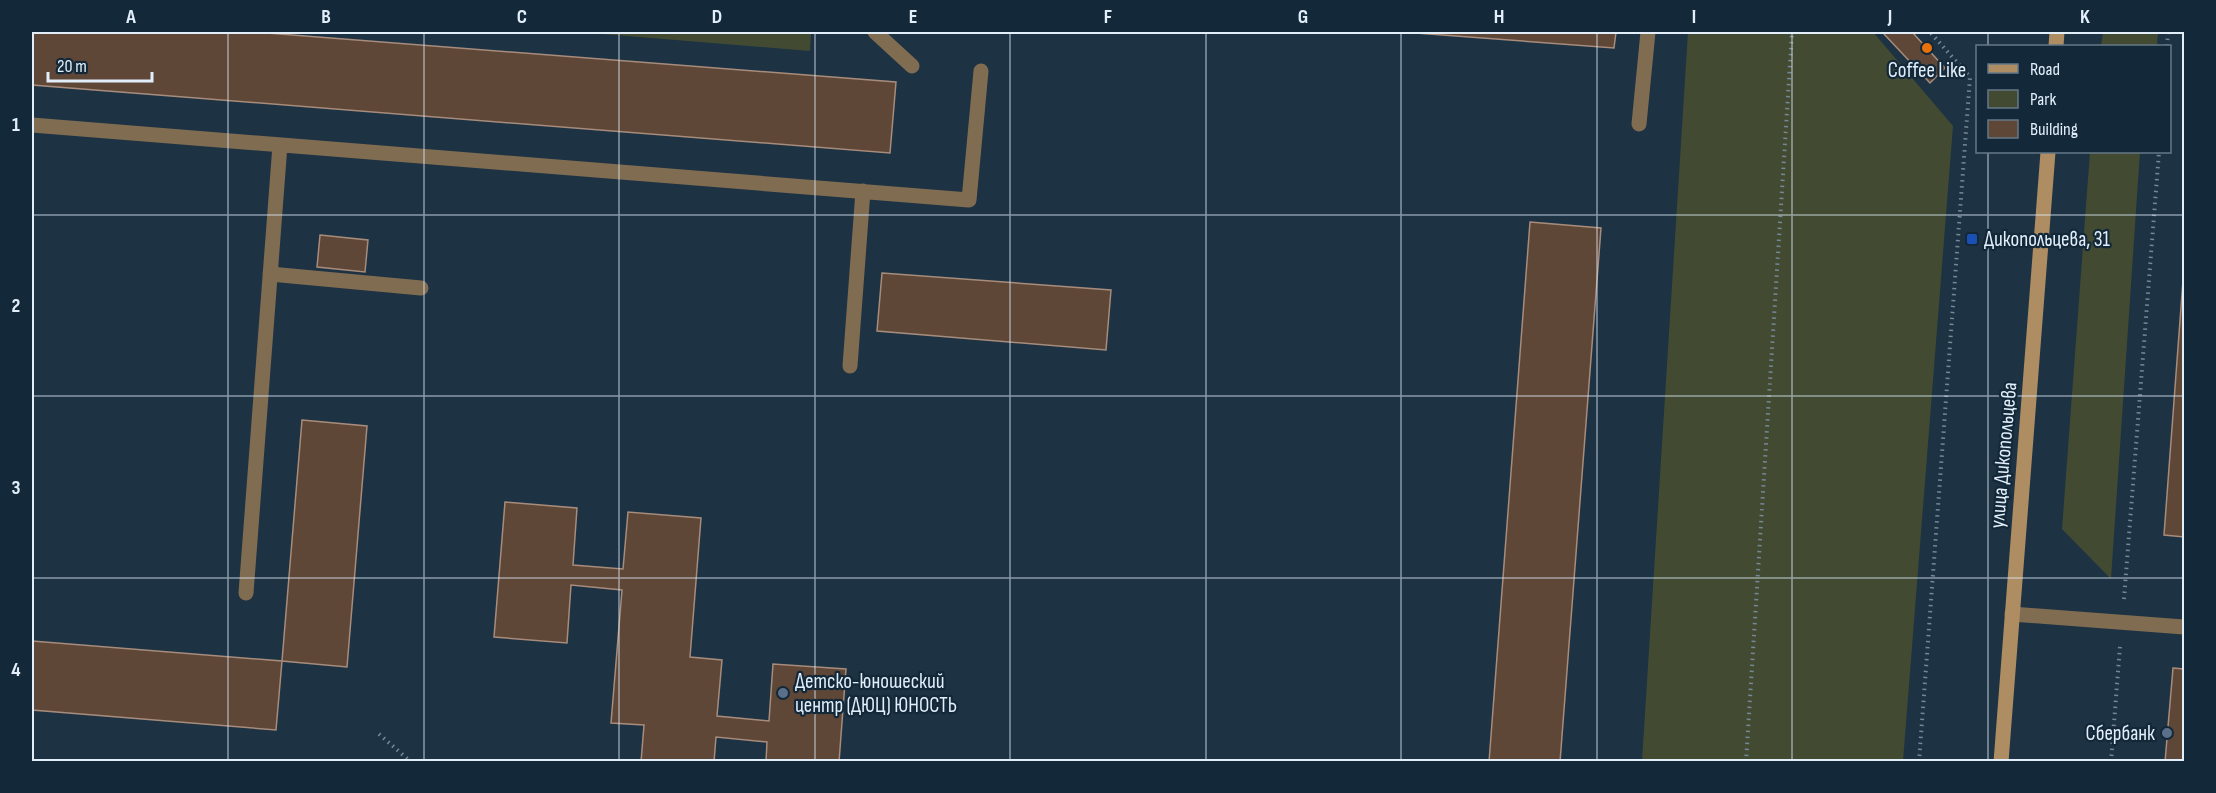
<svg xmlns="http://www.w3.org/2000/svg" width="2216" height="793" font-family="'Sofia Sans Condensed',sans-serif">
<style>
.green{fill:#424b32}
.building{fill:#5f4738;stroke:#a78c7b;stroke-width:1.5}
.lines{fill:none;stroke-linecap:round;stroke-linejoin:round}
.path{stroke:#768796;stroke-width:4;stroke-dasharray:1.5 4.5;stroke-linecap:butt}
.lane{stroke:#806c51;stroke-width:15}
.secondary{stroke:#ae8d62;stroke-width:15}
.grid{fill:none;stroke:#e2effb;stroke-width:1.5;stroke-opacity:0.55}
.food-dot{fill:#e8710a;stroke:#132839;stroke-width:2}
.transit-dot{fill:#1a4fb4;stroke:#132839;stroke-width:2}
.service-dot{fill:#5c6f8a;stroke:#132839;stroke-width:2}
.labels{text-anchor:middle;stroke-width:4.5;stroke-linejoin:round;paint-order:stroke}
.poi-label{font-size:21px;fill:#e2effb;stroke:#132839;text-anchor:start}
.street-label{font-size:21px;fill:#e2effb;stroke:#132839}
.neatline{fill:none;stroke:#e2effb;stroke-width:2}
.grid-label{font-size:20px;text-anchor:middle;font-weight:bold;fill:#e2effb}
</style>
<rect width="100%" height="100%" fill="#1d3243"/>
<path class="green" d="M578,32H811L810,51Z
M1688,32H1873L1953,126L1903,761H1642Z
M2103,32H2158L2157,46H2101Z
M2090,152H2140L2111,579L2062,529Z"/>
<path class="building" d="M32,32H254L896,82L890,153L32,85Z
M1402,32H1616L1614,48Z
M1886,32H1912L1945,68L1930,83L1884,34Z
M1530,222L1601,228L1560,762H1489Z
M320,235L368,240L365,272L317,267Z
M2184,267V537L2164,535Z
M882,273L1111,290L1106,350L877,331Z
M302,420L367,426L347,667L282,661Z
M505,502L577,508L573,565L623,569L628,512L701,518L690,657L722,660L717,716L769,721L773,664L846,669L839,762H766L767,742L716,737L714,762H641L644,725L611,723L622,590L571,585L567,643L494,637Z
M32,641L282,661L276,730L32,710Z
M2173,668L2184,669V762H2165Z"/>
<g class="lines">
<path class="path" d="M2167,46L2168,32
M2124,599L2159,152
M379,734L411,762
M1746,762L1792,32
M1919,762L1970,77L1930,32
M2111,762L2120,646"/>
<path class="lane" d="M875,32L912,66
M1639,124L1648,32
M32,125L969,200L981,71
M270,274L421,288
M850,366L863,191
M246,593L280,145
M2012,614L2184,627"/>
<path class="secondary" d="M2056,46L2057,32
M2001,762L2048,152"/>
</g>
<path class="grid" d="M228,32V762M424,32V762M619,32V762M815,32V762M1010,32V762M1206,32V762M1401,32V762M1597,32V762M1792,32V762M1988,32V46M1988,152V762M32,215H2184M32,396H2184M32,578H2184"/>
<circle class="food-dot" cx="1927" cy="48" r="6"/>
<rect class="transit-dot" x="1966" y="233" width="12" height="12" rx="3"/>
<g class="service-dot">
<circle cx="783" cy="693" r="6"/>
<circle cx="2167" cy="733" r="6"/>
</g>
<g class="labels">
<g class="poi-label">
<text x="1927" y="77" text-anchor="middle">Coffee Like</text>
<text x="1984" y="246">Дикопольцева, 31</text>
<text x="795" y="688">Детско-юношеский<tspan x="795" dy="24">центр (ДЮЦ) ЮНОСТЬ</tspan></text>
<text x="2155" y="740" text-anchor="end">Сбербанк</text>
</g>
<g class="street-label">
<text transform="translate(2003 455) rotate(-85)" y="7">улица Дикопольцева</text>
</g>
</g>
<rect width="2216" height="793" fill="none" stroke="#132839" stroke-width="66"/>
<rect x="1976" y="45" width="195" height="108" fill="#132839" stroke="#667887" stroke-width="1.5"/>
<rect x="1988" y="64" width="30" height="9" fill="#ae8d62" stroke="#667887" stroke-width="1.5"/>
<text x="2030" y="75" font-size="18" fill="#e2effb">Road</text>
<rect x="1988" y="90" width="30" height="18" fill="#424b32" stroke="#667887" stroke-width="1.5"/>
<text x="2030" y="105" font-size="18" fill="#e2effb">Park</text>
<rect x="1988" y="120" width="30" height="18" fill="#5f4738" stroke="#667887" stroke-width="1.5"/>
<text x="2030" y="135" font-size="18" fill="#e2effb">Building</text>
<path d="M48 72v9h104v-9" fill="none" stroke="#e2effb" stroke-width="3"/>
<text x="57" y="72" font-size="18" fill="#e2effb" stroke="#132839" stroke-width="4.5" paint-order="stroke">20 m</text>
<rect x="33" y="33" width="2150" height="727" class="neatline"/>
<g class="grid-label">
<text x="131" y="23">A</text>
<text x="326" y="23">B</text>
<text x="522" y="23">C</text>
<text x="717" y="23">D</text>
<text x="913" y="23">E</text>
<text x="1108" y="23">F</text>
<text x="1303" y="23">G</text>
<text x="1499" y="23">H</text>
<text x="1694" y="23">I</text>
<text x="1890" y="23">J</text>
<text x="2085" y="23">K</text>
<text x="16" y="131">1</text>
<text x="16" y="312">2</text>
<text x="16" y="494">3</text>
<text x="16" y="676">4</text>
</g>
</svg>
